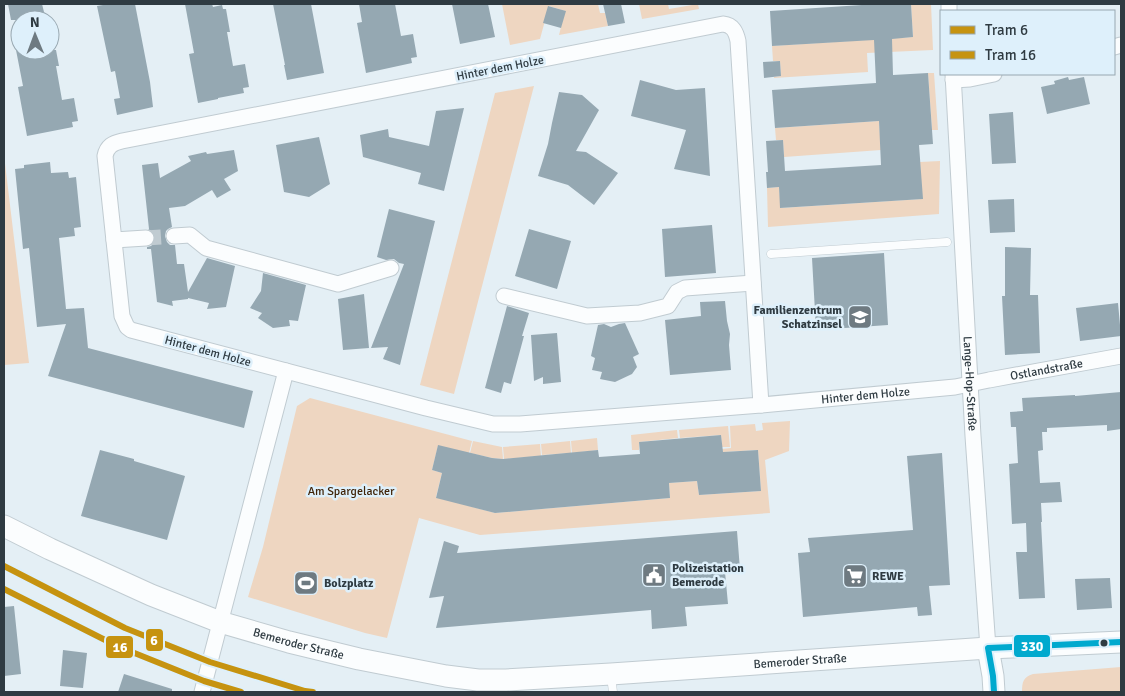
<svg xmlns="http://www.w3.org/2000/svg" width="1125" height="696" font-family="Signika,sans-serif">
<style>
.green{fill:#eed6c1}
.building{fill:#95a8b2}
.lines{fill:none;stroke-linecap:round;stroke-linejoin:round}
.street-tunnel{stroke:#c0cbd1;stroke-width:15;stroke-dasharray:15 8;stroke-linecap:butt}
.lane-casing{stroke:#c0cbd1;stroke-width:9}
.street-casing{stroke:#c0cbd1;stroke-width:17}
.secondary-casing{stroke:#c0cbd1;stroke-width:23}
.lane{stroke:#fbfdfe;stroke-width:8}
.street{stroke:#fbfdfe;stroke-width:15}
.secondary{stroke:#fbfdfe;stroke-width:21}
.bus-1-casing{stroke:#def0fb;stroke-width:10}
.bus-1{stroke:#00a9ce;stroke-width:6}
.tram-1-casing{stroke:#def0fb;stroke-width:10}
.tram-2-casing{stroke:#def0fb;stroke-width:10}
.tram-1{stroke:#c69310;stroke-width:6}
.tram-2{stroke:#c69310;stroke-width:6}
.bus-dot{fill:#2f3b42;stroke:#def0fb;stroke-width:2}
.labels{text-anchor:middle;stroke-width:5;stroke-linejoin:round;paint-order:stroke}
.street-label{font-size:12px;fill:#2f3b42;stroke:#def0fb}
.poi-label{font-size:12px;font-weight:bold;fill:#2f3b42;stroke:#def0fb;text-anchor:start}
.park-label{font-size:12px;fill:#402307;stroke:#def0fb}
.line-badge{stroke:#def0fb;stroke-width:2}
.badge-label{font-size:14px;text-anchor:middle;font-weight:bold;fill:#fff}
</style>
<rect width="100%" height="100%" fill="#e4eff5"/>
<path class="green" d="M502,4H598L600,13H605L608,26L559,35L565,11L549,6L540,39L510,45Z
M639,4H668L669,9L698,4L699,9L642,19Z
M911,4H931L933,50L867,53L868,72L774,78V77L781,76L780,61H773L772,46L913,37Z
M928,73H934L938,130H932V129Z
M534,86L454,394L420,385L495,93Z
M879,121L881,150L784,157L783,140H776L775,128Z
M4,155L29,363L4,365Z
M940,161L939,214L768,227L767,188L779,187L781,208L922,199L920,162Z
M310,398L472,441L469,453L438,446L432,470L442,473L436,497L495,513L670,498L669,483L697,481L699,495L761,491L758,450L723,452L722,449L731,448L730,426L755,424L756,431L763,430L762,423L790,421L789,451L765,460L770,513L480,535L419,518L387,638L365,633L248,597L263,547L297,406Z
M728,426L730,447H722L721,435L680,438L679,430Z
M677,430L678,438L639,442V450H632L631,435Z
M597,438L598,450L572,453L571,441Z
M473,441L502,447L503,459L492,458L470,453Z
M570,441L571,453L542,455L541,444Z
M540,444L541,456L504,459L503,447Z
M1121,667V692H1022C1022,682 1023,677 1033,674Z"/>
<path class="building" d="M8,4H42L46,20H11Z
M109,4H135L150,82L153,107L117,115L114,99L120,98L115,71L111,72L97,6Z
M185,4H212L213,7L222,5L223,9H226L230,32H227L233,66L245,64L249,87L243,88L244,93L218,98V99L198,103L189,54L194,53Z
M273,4H311L324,73L287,80L284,65H285Z
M359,4H395L401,36L413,34L417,57L411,58L412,63L366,73L357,23L362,22Z
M452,4H488L495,37L460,44Z
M603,4H621L625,23L608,26Z
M877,4H911L913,37L892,39L893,75L928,73L933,144L919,145L923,199L780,208L779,187L767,188L766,172H768L766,141L783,140L785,171L881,165L879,121L775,128L772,90L876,83L874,40L772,46L770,11Z
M548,6L566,11L561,28L543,23Z
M16,50H56L59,66H56L62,100L74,98L78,121L72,122L73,127L27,136L18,87L23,86Z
M780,61L781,76L764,78L763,62Z
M1068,77L1069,80L1084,77L1090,104L1047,114L1041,87L1055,84L1054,81Z
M640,80L676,90L705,88L710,176L674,169L686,130L631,116Z
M559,92L582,95L599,110L576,151L586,152L618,173L594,205L568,185L538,176L548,144L552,123Z
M464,108L444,191L418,184L421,173L363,157L360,135L388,129L389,137L429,146L436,111Z
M1013,112L1016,163L992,164L989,114Z
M319,137L330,184L309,197L284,192L276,145Z
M234,150L238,171L224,179L231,190L217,198L212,190L185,206L169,208L172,227L168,229L166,231L165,236L167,242L170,245H175L177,264H184L188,292L207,258L235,266L226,307L207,309L209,303L188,298V299L172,301L173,306L157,302L151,249H147V247L151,246L154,243L155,237L153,232L148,229H149L142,165L158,163L160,178L191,161L188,156L206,152L207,154Z
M50,162L51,173L68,172L69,178L76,177L81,227L74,228L75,236L59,238L66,309L84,308L88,348L253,391L244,428L48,376L66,324L37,327L29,248L23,249L15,169L24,168V165Z
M1014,199L1015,232L990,233L988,200Z
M389,209L435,221L400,365L383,359L388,347L371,348L404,264L399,263L394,259L386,260L377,257Z
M712,225L716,273L665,277L662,229Z
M529,229L571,241L557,289L515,276Z
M1005,247L1031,248L1030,295H1038L1040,353L1005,355L1002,296H1005Z
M884,253L888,325L816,330L812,258Z
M263,273L306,285L298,321L289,320L290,326L273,328L258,318L262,313L250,308L261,291Z
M364,294L369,348L343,350L338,299Z
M725,301L727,321L730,334L729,345L731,370L670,375L665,320L701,316L700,302Z
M1118,303L1121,336L1080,341L1076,308Z
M507,306L529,313L522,336H524L511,384L504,382L501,393L485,388Z
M625,323L639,354L633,357L637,367L632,374L615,382L600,379L602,372L592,370L595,358L591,356L598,325L604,324L611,327L619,324Z
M557,333L561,382L543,384V377L534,381L531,335Z
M1121,392V429L1107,431V425L1047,428V432H1042L1043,450L1038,451L1040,483L1060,482L1062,502L1041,503L1042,522H1041L1045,598L1019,599L1016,552H1027L1026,523L1012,524L1009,464L1018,463L1016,427H1011L1010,412L1023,411L1022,398L1075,395V396Z
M721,435L723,452L758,450L761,491L699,495L697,481L669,483L670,498L495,513L436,498L442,473L432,470L438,445L492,458L503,459L598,450L599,457L640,454L639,442Z
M100,450L134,459V461L185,476L167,540L81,516Z
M942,453L950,585L929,586L932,615L918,616L917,607L803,617L798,553L810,552L808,538L913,530L907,456Z
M737,531L740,570L725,572L728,604L685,607L687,626L652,629L651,610L436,628L444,596L429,598L444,541L459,546L457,553Z
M1110,578L1112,608L1077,610L1075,579Z
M14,606L21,674L4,676V607Z
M63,650L87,653L83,688L60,686Z
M124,674L172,689V692H118Z"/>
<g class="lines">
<path class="street-tunnel" d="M146,238L174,236"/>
<defs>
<path id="lane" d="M771,254L947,242
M611,676L613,692"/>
<g id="street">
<path d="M949,4V11"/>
<path d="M723,24C733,25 736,32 738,41L761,405L520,424H493L426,408L131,330L127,327L122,316L105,156C107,146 113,143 122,141Z"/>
<path d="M1114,47L1121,45"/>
<path id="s1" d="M953,74L973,436L988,648"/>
<path d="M953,80L970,79L994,74"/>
<path d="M174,236L190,235L206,248L338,284L391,268"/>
<path d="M114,240L146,238"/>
<path d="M504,296L587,316L640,313L668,306L677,292L685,288L753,283"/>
<path id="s2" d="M761,405L955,387L989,380L1121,356"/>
<path d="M202,692L286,371"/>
</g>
<g id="secondary">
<path id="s3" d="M4,526L50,549L151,595L220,622L289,642L359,659L446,676L478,680H506L611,674L988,648L1121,642"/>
<path d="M988,648L993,676L994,692"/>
</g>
</defs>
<use href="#lane" class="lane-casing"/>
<use href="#street" class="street-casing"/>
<use href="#secondary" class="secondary-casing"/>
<use href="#lane" class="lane"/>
<use href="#street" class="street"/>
<use href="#secondary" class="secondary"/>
<defs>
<path id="bus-1" d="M994,692L993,676L988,648L1121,642"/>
</defs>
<use href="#bus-1" class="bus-1-casing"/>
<use href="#bus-1" class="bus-1"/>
<defs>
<path id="tram-1" d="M4,566L125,628L210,662L305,691L313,692"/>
<path id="tram-2" d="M4,589L117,646L204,681L241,692"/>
</defs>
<use href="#tram-1" class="tram-1-casing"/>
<use href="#tram-2" class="tram-2-casing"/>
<use href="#tram-1" class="tram-1"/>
<use href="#tram-2" class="tram-2"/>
</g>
<defs>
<symbol id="school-square" viewBox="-11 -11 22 22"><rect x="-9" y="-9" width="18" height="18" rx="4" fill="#6e7a81" stroke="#def0fb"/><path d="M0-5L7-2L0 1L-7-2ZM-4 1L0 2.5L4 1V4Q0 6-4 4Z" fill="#fff"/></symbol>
<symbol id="civic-square" viewBox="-11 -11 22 22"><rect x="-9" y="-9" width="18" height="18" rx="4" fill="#6e7a81" stroke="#def0fb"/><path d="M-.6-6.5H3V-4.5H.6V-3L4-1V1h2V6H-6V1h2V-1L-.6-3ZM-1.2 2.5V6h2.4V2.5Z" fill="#fff"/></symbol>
<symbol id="supermarket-square" viewBox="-11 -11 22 22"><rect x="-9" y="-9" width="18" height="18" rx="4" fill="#6e7a81" stroke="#def0fb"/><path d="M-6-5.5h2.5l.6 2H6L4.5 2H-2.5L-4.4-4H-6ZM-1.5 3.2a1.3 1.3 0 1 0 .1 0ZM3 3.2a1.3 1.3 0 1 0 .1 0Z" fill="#fff"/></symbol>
<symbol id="stadium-square" viewBox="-11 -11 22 22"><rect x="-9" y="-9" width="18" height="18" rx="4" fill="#6e7a81" stroke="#def0fb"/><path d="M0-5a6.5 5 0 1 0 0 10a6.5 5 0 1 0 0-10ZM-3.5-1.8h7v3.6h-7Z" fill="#fff"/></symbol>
</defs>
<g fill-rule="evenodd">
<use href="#school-square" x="846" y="303" width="28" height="28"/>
<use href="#civic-square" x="640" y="561" width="28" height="28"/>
<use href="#supermarket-square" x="841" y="562" width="28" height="28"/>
<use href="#stadium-square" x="292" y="569" width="28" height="28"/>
</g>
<circle class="bus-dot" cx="1104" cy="643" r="4.5"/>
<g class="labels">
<g class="street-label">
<text transform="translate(500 68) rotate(-11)" y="4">Hinter dem Holze</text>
<text transform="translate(208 351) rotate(15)" y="4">Hinter dem Holze</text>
<text dy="4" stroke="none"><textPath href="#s2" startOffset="288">Ostlandstraße</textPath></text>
<text dy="4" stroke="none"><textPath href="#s1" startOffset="310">Lange-Hop-Straße</textPath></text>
<text dy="4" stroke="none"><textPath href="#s2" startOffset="105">Hinter dem Holze</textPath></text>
<text dy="4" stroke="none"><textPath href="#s3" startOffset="318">Bemeroder Straße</textPath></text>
<text dy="4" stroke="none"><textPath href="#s3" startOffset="824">Bemeroder Straße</textPath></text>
</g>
<g class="poi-label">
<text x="842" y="314" text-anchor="end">Familienzentrum<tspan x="842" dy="14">Schatzinsel</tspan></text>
<text x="672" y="572">Polizeistation<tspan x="672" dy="14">Bemerode</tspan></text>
<text x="872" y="580">REWE</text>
<text x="324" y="587">Bolzplatz</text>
</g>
<g class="park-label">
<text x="351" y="495">Am Spargelacker</text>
</g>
</g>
<g class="line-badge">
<rect x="145" y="628" width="19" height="24" rx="5" fill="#c69310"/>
<rect x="1013" y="634" width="38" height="24" rx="5" fill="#00a9ce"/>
<rect x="105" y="635" width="29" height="24" rx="5" fill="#c69310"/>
</g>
<g class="badge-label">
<text x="154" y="645">6</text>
<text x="1032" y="651">330</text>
<text x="120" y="652">16</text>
</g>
<rect width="1125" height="696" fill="none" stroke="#2f3b42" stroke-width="10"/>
<rect x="940" y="10" width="175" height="65" fill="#def0fb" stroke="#98a8b1"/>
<rect x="950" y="26" width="25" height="8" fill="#c69310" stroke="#98a8b1"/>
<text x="985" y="35" font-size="15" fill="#2f3b42">Tram 6</text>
<rect x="950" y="51" width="25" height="8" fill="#c69310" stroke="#98a8b1"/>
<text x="985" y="60" font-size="15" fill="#2f3b42">Tram 16</text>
<g transform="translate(35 35) rotate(359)"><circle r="24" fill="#def0fb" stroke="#98a8b1"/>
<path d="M0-4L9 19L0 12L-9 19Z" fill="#6e7a81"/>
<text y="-8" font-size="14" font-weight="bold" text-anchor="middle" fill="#2f3b42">N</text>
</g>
</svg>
